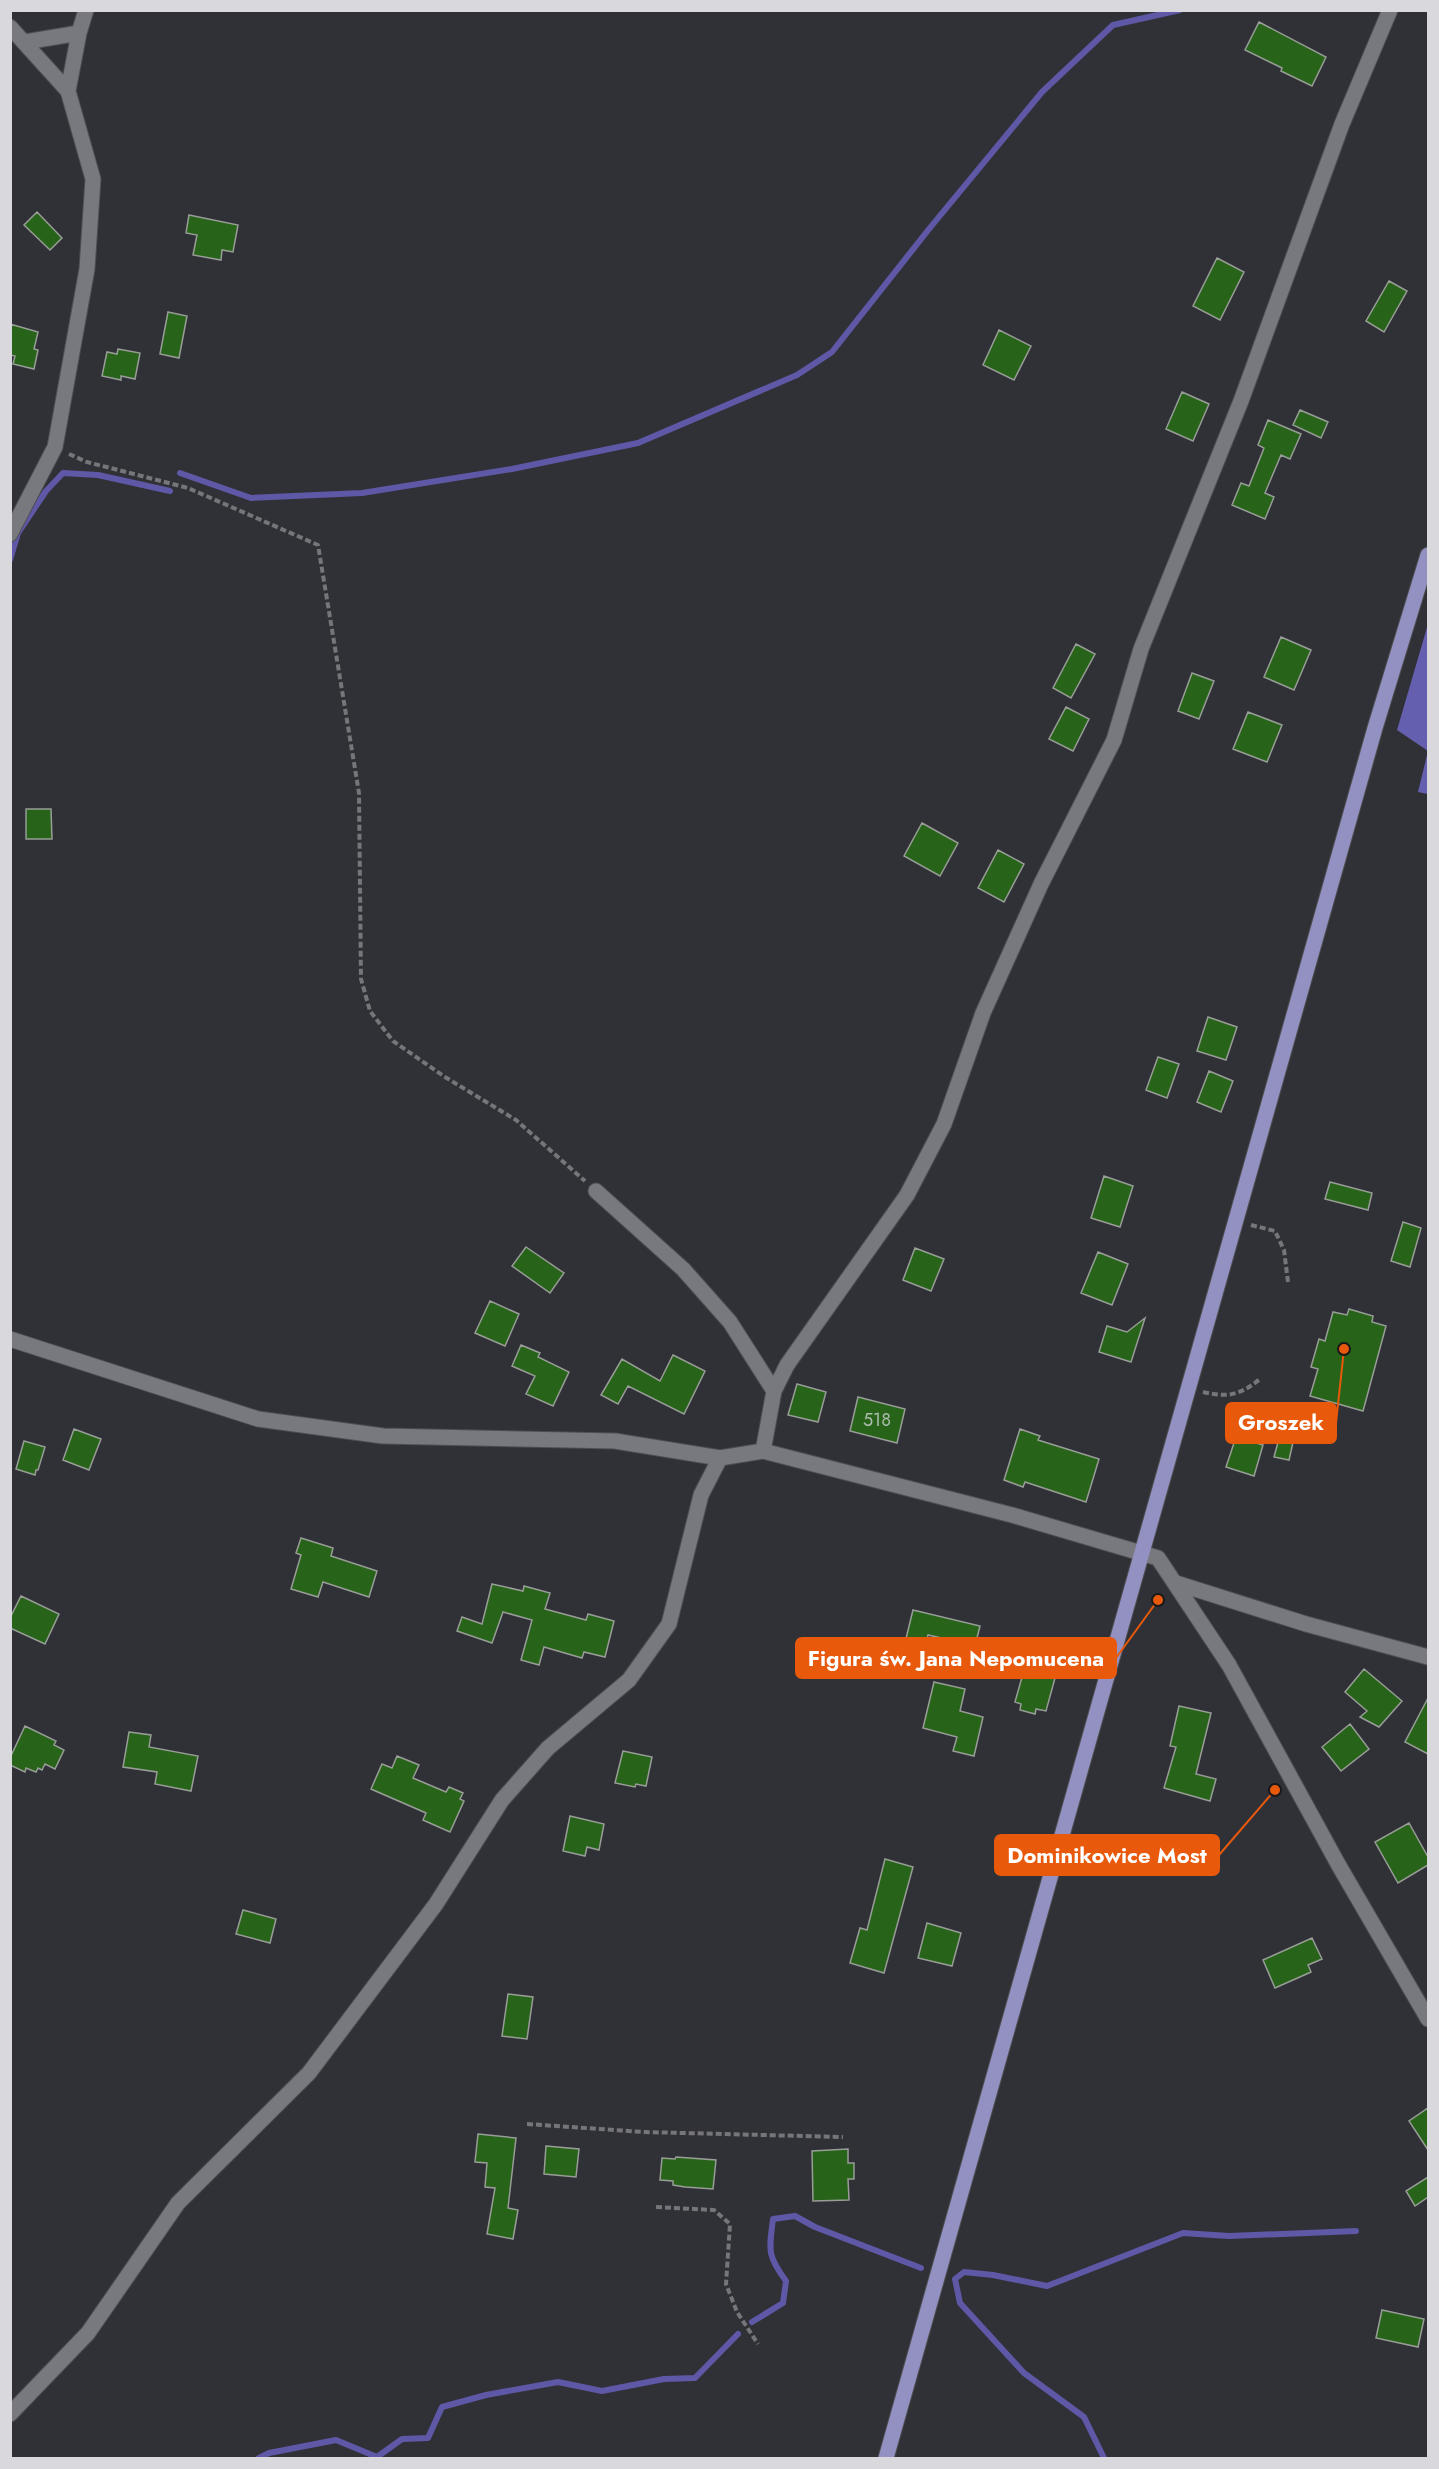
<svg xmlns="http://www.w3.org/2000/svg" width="1439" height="2469" font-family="Jost,sans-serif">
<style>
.forest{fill:#655faf}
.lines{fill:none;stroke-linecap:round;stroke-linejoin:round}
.stream{stroke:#5f58a7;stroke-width:6}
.building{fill:#276319;stroke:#989d97;stroke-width:1.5}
.minor-casing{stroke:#4e4f53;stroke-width:17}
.major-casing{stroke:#4e4f53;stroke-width:17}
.path{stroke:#75757a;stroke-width:4;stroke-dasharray:6 3;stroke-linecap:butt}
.minor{stroke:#78787f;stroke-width:15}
.major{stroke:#9291c1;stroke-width:15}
.labels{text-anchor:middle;stroke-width:6;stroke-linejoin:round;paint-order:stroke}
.number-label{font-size:18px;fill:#acbcac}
.leader{fill:none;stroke:#e8590c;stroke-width:2}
.callout-dot{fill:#e8590c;stroke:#19191b;stroke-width:2}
.callout{fill:#e8590c;stroke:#e8590c;stroke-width:2}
.callout-label{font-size:22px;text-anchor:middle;font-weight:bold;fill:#fff}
</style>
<rect width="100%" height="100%" fill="#303136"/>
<path class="forest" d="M1428,624V794L1418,792L1428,751L1397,730Z"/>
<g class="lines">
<path class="stream" d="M180,473L251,498L362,493L512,469L638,443L797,375L832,352L929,229L1042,92L1113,25L1180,10
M10,560L18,533L46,491L63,473L98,475L170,491
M752,2322L783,2303L786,2281C767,2255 769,2251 773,2219L795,2216L815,2227L921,2268
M259,2458L269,2453L336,2440L377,2457L402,2439L428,2438L442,2407L486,2395L558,2382L602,2391L664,2379L695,2378L738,2334
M1104,2458L1084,2417L1024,2373L960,2303L955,2279L964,2272L993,2275L1047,2286L1183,2233L1229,2236L1356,2231"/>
</g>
<path class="building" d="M1259,22L1326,57L1312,86L1281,71L1282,68L1245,50Z
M37,212L62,238L50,250L24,225Z
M189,215L238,225L233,252L222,250L221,260L193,255L197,235L186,233Z
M1217,258L1244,272L1220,320L1193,306Z
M1389,281L1407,291L1384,332L1366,321Z
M168,312L187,316L179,358L160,354Z
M10,324L38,332L34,349L38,350L34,369L13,364L15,356L10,355Z
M999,330L1031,346L1014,380L983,365Z
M118,349L140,353L135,379L121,376V380L102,376L107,352L117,354Z
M1182,392L1209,404L1193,441L1166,429Z
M1300,410L1328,422L1321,438L1293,425Z
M1268,420L1301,434L1290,459L1281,455L1265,493L1274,497L1265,519L1232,505L1241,483L1249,486L1264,448L1258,445Z
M1281,637L1311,650L1294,690L1264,677Z
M1076,644L1095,654L1071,698L1053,688Z
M1192,673L1214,681L1199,719L1178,711Z
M1066,707L1089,719L1073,751L1049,739Z
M1248,712L1282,725L1267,762L1233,749Z
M26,809H51L52,839H26Z
M922,823L958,843L940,876L904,856Z
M998,850L1024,864L1004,902L978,888Z
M1208,1017L1237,1027L1226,1060L1197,1051Z
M1158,1057L1179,1064L1167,1098L1146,1090Z
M1209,1071L1233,1081L1221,1112L1197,1102Z
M1104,1176L1133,1186L1120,1227L1091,1218Z
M1330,1182L1372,1193L1368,1210L1325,1199Z
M1403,1222L1421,1228L1410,1267L1391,1261Z
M526,1247L564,1273L550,1293L512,1266Z
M915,1248L944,1259L931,1291L903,1280Z
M1098,1252L1128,1264L1112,1305L1081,1293Z
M490,1301L519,1314L505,1346L475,1333Z
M1349,1309L1373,1316L1372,1322L1386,1326L1363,1411L1310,1396L1318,1369L1311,1367L1319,1339L1325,1341L1333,1312L1347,1315Z
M1145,1318L1131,1362L1099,1352L1107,1326L1127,1332Z
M521,1345L540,1353L538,1357L569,1372L553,1406L526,1394L535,1376L512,1366Z
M673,1355L705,1371L684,1414L628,1386L618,1404L601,1395L622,1359L660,1381Z
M797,1384L826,1392L818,1422L788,1415Z
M858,1397L905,1409L897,1443L850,1431Z
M74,1429L101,1439L89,1470L63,1460Z
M1020,1429L1040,1436L1038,1440L1099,1459L1086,1502L1025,1482L1023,1487L1004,1480Z
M1280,1435L1294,1438L1289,1460L1274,1457Z
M1236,1437L1263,1445L1254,1476L1226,1467Z
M24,1441L45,1447L38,1470H36L35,1475L16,1469Z
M301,1538L333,1548L331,1556L377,1571L369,1597L323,1582L318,1597L291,1589L301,1555L296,1553Z
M492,1584L523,1591L524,1586L550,1593L545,1609L586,1620L588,1614L614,1621L605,1657L584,1652L582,1658L544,1647L539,1665L521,1660L532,1620L503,1612L492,1643L457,1631L462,1617L482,1624Z
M21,1596L59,1614L45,1644L10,1628V1618Z
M913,1610L980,1626L976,1642L991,1645L984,1674L966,1670L972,1645L928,1635L919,1672L899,1667Z
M1364,1669L1402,1701L1379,1727L1360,1717L1367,1711L1345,1692Z
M1024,1670L1055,1678L1046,1711L1036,1709L1035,1714L1020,1710L1021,1704L1015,1702Z
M934,1682L965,1689L960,1711L983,1717L974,1756L953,1751L957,1737L923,1728Z
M1428,1698V1754L1405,1742Z
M1179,1706L1211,1713L1196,1774L1216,1779L1210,1801L1164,1788L1176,1747L1170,1746Z
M1350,1724L1369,1749L1341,1771L1322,1747Z
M25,1726L56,1741L54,1745L64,1750L55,1769L45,1764L42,1770L38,1768L36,1772L26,1768L25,1772L10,1765V1758Z
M129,1732L151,1735L149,1747L198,1756L191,1791L155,1784L157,1772L123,1767Z
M623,1751L652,1757L646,1786L636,1784L635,1787L615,1783Z
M397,1756L419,1765L413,1778L446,1792L449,1787L463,1793L460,1799L464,1801L450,1832L423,1820L426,1813L371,1789L382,1764L392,1768Z
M570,1816L604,1824L599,1850L587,1847L585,1856L563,1851Z
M1409,1823L1428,1857V1865L1398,1883L1375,1842Z
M885,1859L913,1867L884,1973L850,1963L860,1928L867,1930Z
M243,1910L276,1919L270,1943L236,1934Z
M927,1923L961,1933L952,1966L918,1958Z
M1312,1938L1322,1959L1308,1965L1311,1972L1275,1988L1263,1960Z
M508,1994L533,1997L527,2039L502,2036Z
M1428,2108V2150L1409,2121Z
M478,2134L516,2138L508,2208L518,2210L513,2239L487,2234L495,2188L485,2187L487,2163L475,2162Z
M546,2146L579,2149L576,2177L544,2174Z
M848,2149V2163H854V2179H848L849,2200L813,2201L812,2151Z
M676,2157L716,2160L713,2189L685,2187L673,2185V2181L660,2180L662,2158L675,2159Z
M1428,2177V2197L1415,2206L1406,2191Z
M1382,2310L1424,2319L1418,2347L1376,2338Z"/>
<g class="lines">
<defs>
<path id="minor" d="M10,27L68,91
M25,42L79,33
M10,534L55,447L87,269L93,179L68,91L79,33L86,10
M596,1191L683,1269L730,1322L774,1391
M10,1339L258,1419L383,1436L615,1441L720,1458L763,1451L1012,1515L1158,1558L1229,1665L1338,1864L1428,2019
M763,1451L774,1391L787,1365L907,1195L944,1124L983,1013L1041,884L1114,740L1141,649L1241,401L1342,124L1390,10
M1176,1583L1306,1624L1428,1657
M10,2414L88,2333L178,2203L309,2073L436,1904L502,1800L548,1748L629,1680L669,1624L701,1495L720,1458"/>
<path id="major" d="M886,2458L1375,728L1428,555"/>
</defs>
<use href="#minor" class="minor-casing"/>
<use href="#major" class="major-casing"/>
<path class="path" d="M69,454L87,462L188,488L318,545L359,793L361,979L370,1011L393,1041L445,1077L516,1120L585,1181
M1251,1225L1275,1231L1284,1250L1288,1282
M1203,1392C1228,1398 1240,1395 1260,1379
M527,2124L643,2132L843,2137
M656,2207L714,2210L730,2224L726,2284L737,2312L758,2344"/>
<use href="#minor" class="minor"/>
<use href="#major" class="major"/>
</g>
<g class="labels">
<g class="number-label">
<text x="877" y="1426">518</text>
</g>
</g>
<path class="leader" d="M1344 1349L1336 1423M1158 1600L1116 1658M1275 1790L1219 1855"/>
<g class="callout-dot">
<circle cx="1344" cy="1349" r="6"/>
<circle cx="1158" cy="1600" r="6"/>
<circle cx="1275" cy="1790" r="6"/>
</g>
<g class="callout">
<rect x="1226" y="1403" width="110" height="40" rx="6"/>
<rect x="796" y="1638" width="320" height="40" rx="6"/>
<rect x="995" y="1835" width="224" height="40" rx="6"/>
</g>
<g class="callout-label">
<text x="1281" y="1430">Groszek</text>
<text x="956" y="1666">Figura św. Jana Nepomucena</text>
<text x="1107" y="1863">Dominikowice Most</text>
</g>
<rect width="1439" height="2469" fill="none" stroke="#d9d9dd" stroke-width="24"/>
</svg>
